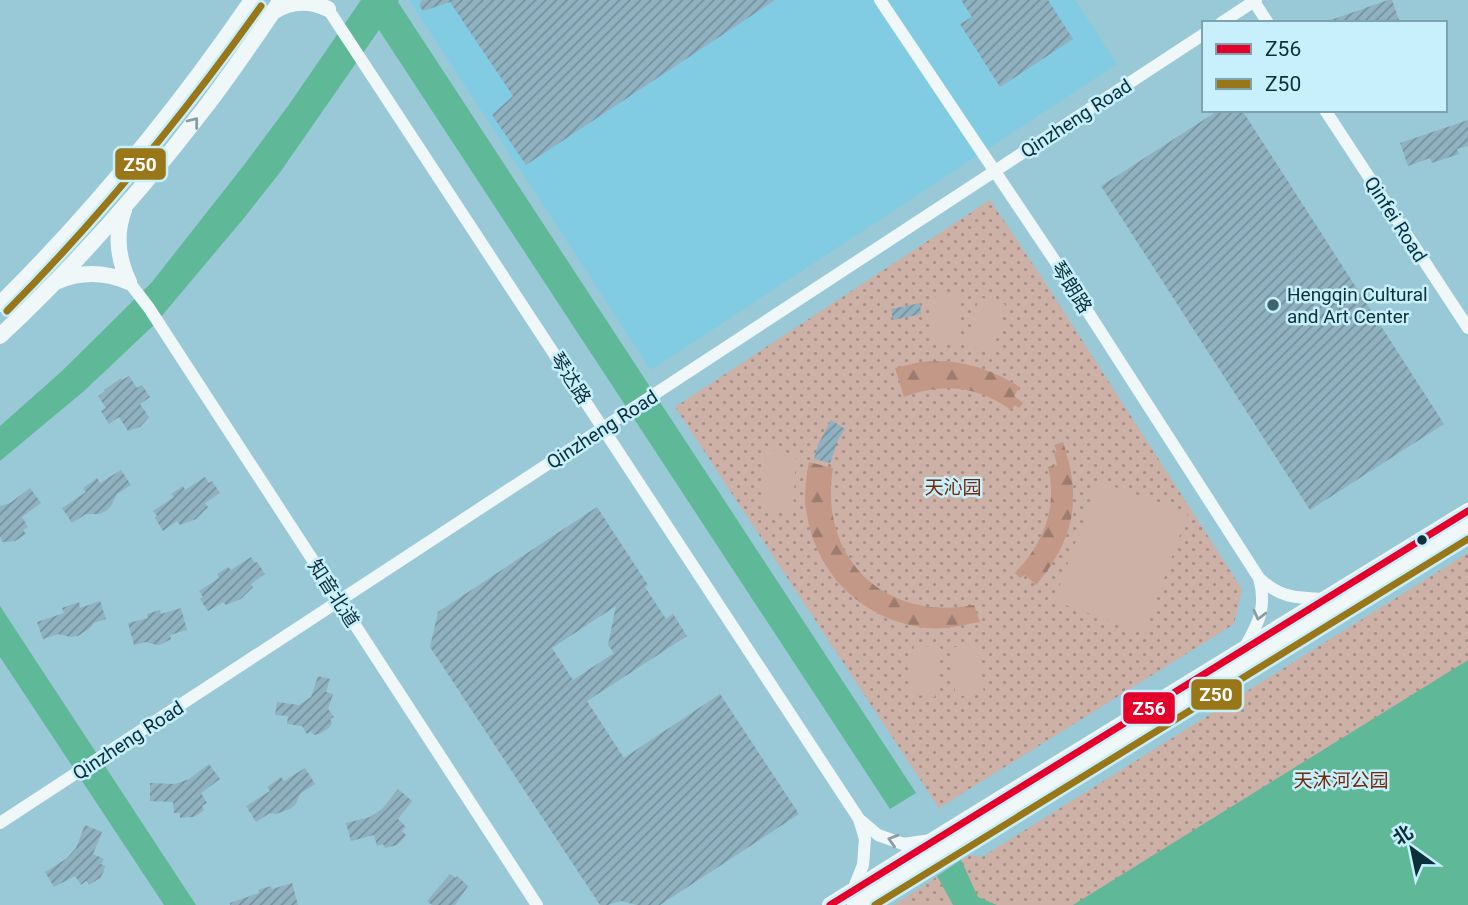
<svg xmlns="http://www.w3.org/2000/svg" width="1468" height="905" font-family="Roboto,'Noto Sans SC',sans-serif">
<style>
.built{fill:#81cce2}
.grass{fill:url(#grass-dots)}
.forest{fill:url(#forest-firs)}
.garden{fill:#cdb0a6}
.water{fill:#5fb999}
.building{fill:url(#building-hatch);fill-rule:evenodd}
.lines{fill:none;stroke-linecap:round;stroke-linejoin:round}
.minor{stroke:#f0f7f9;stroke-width:12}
.major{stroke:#f0f7f9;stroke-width:16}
.bus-1-casing{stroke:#c7effc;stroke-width:12}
.bus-2-casing{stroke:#c7effc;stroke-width:12}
.bus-1{stroke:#e4002b;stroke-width:7}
.bus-2{stroke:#997718;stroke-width:7}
.oneway{stroke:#899da4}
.poi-dot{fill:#3d6571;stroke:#c7effc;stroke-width:2.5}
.bus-dot{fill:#0b303b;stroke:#c7effc;stroke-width:2.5}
.labels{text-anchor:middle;stroke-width:5;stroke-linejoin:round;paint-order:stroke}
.street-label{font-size:19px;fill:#0b303b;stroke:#c7effc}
.poi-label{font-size:19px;fill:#0b303b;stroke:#c7effc;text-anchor:start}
.park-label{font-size:19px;fill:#74280a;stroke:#c7effc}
.line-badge{stroke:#c7effc;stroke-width:2.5}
.badge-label{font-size:19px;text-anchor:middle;font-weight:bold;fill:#fff}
</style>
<defs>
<pattern id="grass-dots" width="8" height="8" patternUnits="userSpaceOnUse" patternTransform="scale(1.75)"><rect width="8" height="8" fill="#cdb0a6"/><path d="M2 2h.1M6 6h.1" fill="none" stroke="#a59088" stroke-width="1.8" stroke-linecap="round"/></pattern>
<pattern id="forest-firs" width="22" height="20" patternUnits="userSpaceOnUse" patternTransform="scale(1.75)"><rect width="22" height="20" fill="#c49887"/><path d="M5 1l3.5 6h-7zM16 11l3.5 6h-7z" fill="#9d7c70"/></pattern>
<pattern id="building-hatch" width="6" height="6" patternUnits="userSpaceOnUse" patternTransform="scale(1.75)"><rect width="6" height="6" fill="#90b1c0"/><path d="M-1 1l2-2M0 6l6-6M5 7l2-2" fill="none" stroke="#74909d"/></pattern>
</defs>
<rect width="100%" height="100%" fill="#99c8d6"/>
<path class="built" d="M409,0H1075L1117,64L651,370Z"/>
<path class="grass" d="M990,200L1044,281L1242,589L1234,624L939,808L675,407Z
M1468,553V905H894L970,855L982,857Z"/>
<path class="forest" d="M946,361C977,365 993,371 1020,387L1014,396L1023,403L1019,408L1015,405L1011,410C978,386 942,382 904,397L895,368L920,362Z
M1063,442C1082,499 1075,539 1036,585L1025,575L1020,578L1015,573C1043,544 1058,508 1048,467L1057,465L1054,453L1057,452L1054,445Z
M809,462L833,468C818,558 885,622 974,605L980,622C962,625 945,630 927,628C865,621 817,576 807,515C803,497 806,480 809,462Z"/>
<path class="garden" d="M957,294L958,344L930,345V295Z
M979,297L1005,304L993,352L966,345Z
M766,449L796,454L793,512H761Z
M1098,481L1188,513L1144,633L1054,601Z
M977,644L984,693L956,697L949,648Z
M914,645L941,648L935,697L908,694Z"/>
<path class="water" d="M361,0H399L398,2L916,793L890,809L379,30L281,171L244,218L155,324L84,391L0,461V426L62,371L152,282L244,165L288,106Z
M0,606L196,905H164L0,657Z
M1468,660V905H1073Z
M961,860L978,897L997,905H953L937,876Z"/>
<path class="building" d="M422,0H775L526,165L492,115L513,96L450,2L423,11L419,5Z
M961,0H1048L1073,39L1000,87L960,24L972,17Z
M1388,0H1392L1400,23H1329L1328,21Z
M1219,110H1242L1444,424L1310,510L1101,186Z
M1468,120V146L1457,149L1459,154L1432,163L1430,158L1408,166L1400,143Z
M920,303L921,314L893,320L891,309Z
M129,376L137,388L142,385L150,397L140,404L149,417L140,427L128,431L119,417L109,424L101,411L106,408L98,396L105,391L104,390L121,378L122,380Z
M831,420L845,429L838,440L830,463L814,459L818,445Z
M121,470L131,485L117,494L111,506L106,511L99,514H86L72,523L62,508L86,492L83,488L97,478L100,483Z
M205,477L209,483L212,481L220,493L205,503L208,507L196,519L180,525L177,521L163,531L155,518L157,516L153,511L174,497L171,494L183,486L185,490Z
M30,488L41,503L22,517L28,527L23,530L26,534L15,541L2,542L1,537H0V506L10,503Z
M597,507L648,585L645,587L666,619L673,614L687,636L587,701L624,758L720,694L799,814L660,905H637L621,901L608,905H600L430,647L438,612ZM616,606L608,645L614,653L573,680L552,648Z
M251,557L255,563L257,562L265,574L251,584L253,587L241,599L226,605L223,602L208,611L200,599L203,597L199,591L219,578L217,574L228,567L231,570Z
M100,601L106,619L94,623L90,628L78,636L71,637L58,634L43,639L37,622L64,613L62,608L79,602L80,608Z
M181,608L187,630L170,635L171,639L162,644L157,645L146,642L134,645L128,623L148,618L147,614L160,610L161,614Z
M318,676L330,679L326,692L333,694L328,709L334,717L330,719L332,723L329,728L319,734L314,735L311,731L307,734L302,726L287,724L288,716L275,715L277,702L299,705L311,697Z
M209,764L220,779L201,793L207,803L202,806L204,810L199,814L193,817L180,818V813H174L173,802L150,801V783L175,784L189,779Z
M305,768L315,784L301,793L295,805L290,809L276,814L270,813L256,822L246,806L270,791L267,787L281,777L284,781Z
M398,789L412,801L398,819L406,827L402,831L406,835L402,840L397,845L385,848L383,844L377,846L374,835L351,841L346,823L370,817L382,809Z
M85,825L102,832L93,854L104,859L101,864L105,866L103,873L100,878L89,885L86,881L81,885L75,876L54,887L45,872L66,859L76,848Z
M450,874L456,878L457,876L468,886L455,905H432L427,901Z
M292,883L298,905H230V903L259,893L258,890L271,886L272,889Z"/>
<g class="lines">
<path class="minor" d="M880,0L1061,270L1259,578C1280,598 1296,598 1324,599
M1253,0L1268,23
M328,9L859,819L865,839L863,865L853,890
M1221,23L1256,0
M1325,110L1468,328
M129,282L149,308L537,905
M1245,647C1259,622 1267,607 1259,578
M859,819L878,835L903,844L931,840
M0,823L1204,34"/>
<path class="major" d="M273,12C291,0 309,0 328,9
M124,210C115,234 118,259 129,282
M58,281C82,271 105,272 129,282
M0,304C96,209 176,111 252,0
M0,336C74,267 142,190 204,109C231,74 256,37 281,0
M830,905L933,840L1468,511
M855,905L1468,527"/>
<defs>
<path id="bus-1" d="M830,905L1468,511"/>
<path id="bus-2" d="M7,311C102,215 183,116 261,6
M875,905L1468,539"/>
</defs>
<use href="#bus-1" class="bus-1-casing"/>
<use href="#bus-2" class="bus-2-casing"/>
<use href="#bus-1" class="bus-1"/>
<use href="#bus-2" class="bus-2"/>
</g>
<defs><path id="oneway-chevron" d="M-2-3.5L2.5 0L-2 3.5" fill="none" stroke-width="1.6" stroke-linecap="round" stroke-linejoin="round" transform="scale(1.75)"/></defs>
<g class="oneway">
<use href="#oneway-chevron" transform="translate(194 122) rotate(-52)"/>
<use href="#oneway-chevron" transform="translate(1259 615) rotate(104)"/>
<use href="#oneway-chevron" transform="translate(893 840) rotate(-163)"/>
</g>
<circle class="poi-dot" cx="1273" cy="305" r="7"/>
<circle class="bus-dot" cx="1422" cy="540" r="6"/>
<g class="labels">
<g class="street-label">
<text transform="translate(1076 118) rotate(-33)" y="7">Qinzheng Road</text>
<text transform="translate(1396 219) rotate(57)" y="7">Qinfei Road</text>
<text transform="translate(1072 287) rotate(57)" y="7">琴朗路</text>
<text transform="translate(571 378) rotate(57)" y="7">琴达路</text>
<text transform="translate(602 429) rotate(-33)" y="7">Qinzheng Road</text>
<text transform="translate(334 593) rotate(57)" y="7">知音北道</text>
<text transform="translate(128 740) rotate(-33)" y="7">Qinzheng Road</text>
</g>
<g class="poi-label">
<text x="1287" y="301">Hengqin Cultural<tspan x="1287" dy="22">and Art Center</tspan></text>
</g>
<g class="park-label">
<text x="953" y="494">天沁园</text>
<text x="1341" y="787">天沐河公园</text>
</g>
</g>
<g class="line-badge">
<rect x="114" y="147" width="53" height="34" rx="7" fill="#997718"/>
<rect x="1190" y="678" width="53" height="33" rx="7" fill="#997718"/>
<rect x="1122" y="691" width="54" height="34" rx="7" fill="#e4002b"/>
</g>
<g class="badge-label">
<text x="140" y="171">Z50</text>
<text x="1216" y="701">Z50</text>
<text x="1149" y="715">Z56</text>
</g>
<rect x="1202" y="21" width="245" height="91" fill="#c7effc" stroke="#7ca3af" stroke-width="2"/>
<rect x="1216" y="44" width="35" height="10" fill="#e4002b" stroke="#7ca3af" stroke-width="2"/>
<text x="1265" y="56" font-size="21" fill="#0b303b">Z56</text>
<rect x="1216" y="79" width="35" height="10" fill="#997718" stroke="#7ca3af" stroke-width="2"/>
<text x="1265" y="91" font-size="21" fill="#0b303b">Z50</text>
<g transform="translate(1412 849) rotate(327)" stroke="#c7effc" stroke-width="5" paint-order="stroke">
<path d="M0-5L12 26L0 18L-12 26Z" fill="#0b303b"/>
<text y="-10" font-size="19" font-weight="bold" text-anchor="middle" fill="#0b303b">北</text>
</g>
</svg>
